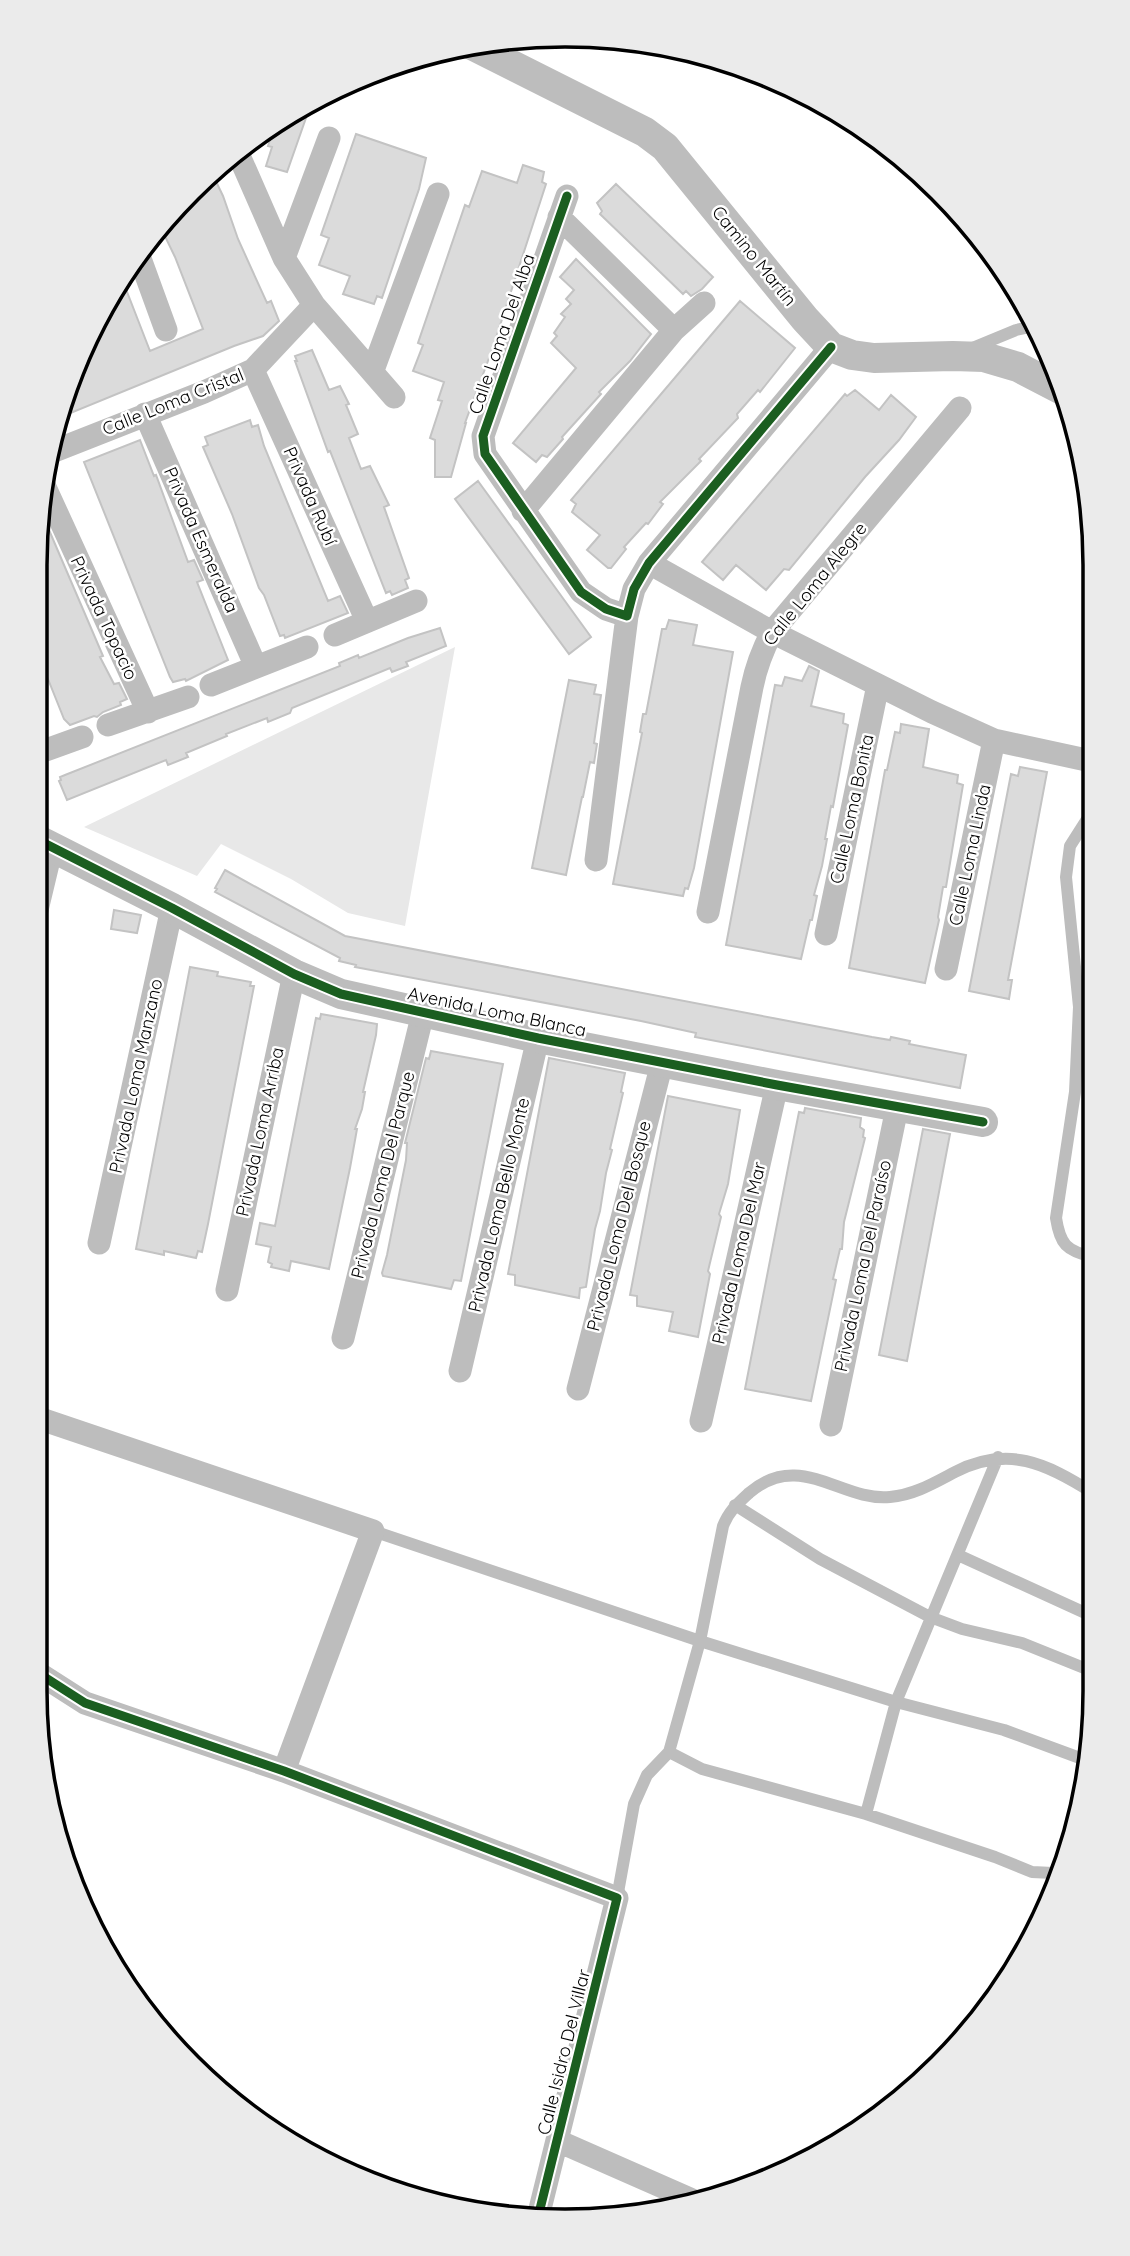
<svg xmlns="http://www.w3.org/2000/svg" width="1130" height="2256" font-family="Quicksand,sans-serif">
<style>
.green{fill:#e8e8e8}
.building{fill:#dbdbdb;stroke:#c3c3c3;stroke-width:2}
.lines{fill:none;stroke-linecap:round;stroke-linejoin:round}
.service{stroke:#bdbdbd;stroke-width:12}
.minor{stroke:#bdbdbd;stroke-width:23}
.tertiary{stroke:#bdbdbd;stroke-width:30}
.cycleway-casing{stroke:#fff;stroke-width:13}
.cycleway{stroke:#1b5e20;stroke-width:9}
.labels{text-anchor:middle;stroke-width:5;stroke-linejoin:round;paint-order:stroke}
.street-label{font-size:18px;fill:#000;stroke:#fff}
.rim{fill:none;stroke:#000;stroke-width:3.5}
</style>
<rect width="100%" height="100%" fill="#fff"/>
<path class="green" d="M455,647L405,926L348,913L291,879L221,844L197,876L84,827Z"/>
<path class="building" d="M290,113L306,118L287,172L266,166L272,147L268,146L275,124Z
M356,134L426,158L419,189L382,298L377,296L374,304L343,294L350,276L319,265L329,238L321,235Z
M523,165L544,172L542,182L546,184L492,350L465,423H466L451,477H435V440L430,438L442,401L438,400L444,382L413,371L423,345L418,343L465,205L469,207L482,171L517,183Z
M211,171L223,196L238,239L267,303L271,301L279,321L263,336L234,346L56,419L75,370L82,369L79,359L89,331L122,279L150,351L203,329L175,257L160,226Z
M616,184L713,277L702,289L691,296L686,291L683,294L600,214L602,211L597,203Z
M576,259L651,334L630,361L599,392L601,394L562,437L563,439L547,457L542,455L536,462L513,443L576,368L551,343L557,336L554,333L565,317L561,314L571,304L566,299L574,290L560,277Z
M740,301L795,348L760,392L758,390L737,414L738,418L699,459L701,461L660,502L663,504L648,524L646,523L624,547L626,549L611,568H608L587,550L600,535L572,512L576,504L571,500Z
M312,350L329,390L340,386L349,404L346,405L358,434L349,438L361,469L370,466L389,505L384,507L409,578L405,580L408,588L392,595L390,591L386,593L330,451L328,452L295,361H297L295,356Z
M855,390L879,410L891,395L916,417L899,440L865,477L789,570L784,569L766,590L736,565L723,580L702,562L845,394L847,396Z
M250,420L252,427L258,425L264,446L328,601L340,596L348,613L285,638L284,635L280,636L264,595L259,588L232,514L203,447L208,445L205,437Z
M140,440L154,476L156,475L188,562L194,560L203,580L197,582L228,660L186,681L185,679L173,682L170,677L84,462Z
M478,481L591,637L569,654L455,499Z
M40,509L103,656L100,657L114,684L119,683L127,699L120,702L121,705L103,712L97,717L94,716L70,725L64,719L36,649V531Z
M669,620L697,625L693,645L733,652L694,868L688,889L685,888L683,896L613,884L642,733L640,732L643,714H646L662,629H666Z
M440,628L446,646L406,662L408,666L392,672L390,668L292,708L290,713L268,722L267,718L226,734L227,736L186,753L188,757L168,765L166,760L67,800L59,781L61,780L60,777L65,775L340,666L339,663L358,655L359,658L408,638Z
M809,666L819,671L811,706L844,714L843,723L848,725L833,807L831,806L825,839H827L822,866L814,895L817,896L812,920H810L801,959L726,945L775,685L782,686L785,677L802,681Z
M569,680L596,685L594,694L601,695L594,743L597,744L594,763L590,762L583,797H582L566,875L532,868Z
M901,724L929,729L923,767L958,775L957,783L963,785L946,887H943L938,917L939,920L925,983L849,968L885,770H887L895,732L900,733Z
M1020,767L1047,772L1008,980H1012L1009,999L969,991L1011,774L1018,776Z
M225,870L345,936L872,1037L890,1040L891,1037L910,1041L909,1044L966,1055L960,1088L695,1037L696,1033L641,1021L355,967L356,965L339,961L340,958L215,892L217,889L215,888Z
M114,910L141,915L137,933L111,929Z
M190,967L218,972L217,976L251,982L250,986H254L208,1224L202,1252L198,1251L196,1258L164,1251V1255L136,1249Z
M321,1014L377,1024L376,1035L363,1092H365L362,1109L355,1129H357L350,1168L329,1269L291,1261L289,1271L271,1267L272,1264L268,1262L271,1247L256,1244L260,1223L275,1226L316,1018L320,1019Z
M431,1051L503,1064L461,1281L454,1280L451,1289L383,1276L382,1273L387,1255L406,1160L407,1143H405L426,1058L429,1059Z
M549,1058L625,1073L621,1092L623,1093L610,1149L612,1150L606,1173L600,1211L595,1229L586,1287L580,1288L579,1298L515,1285V1275L508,1274Z
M668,1096L740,1110L728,1184L719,1214L721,1217L708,1271L710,1274L698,1337L669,1331L673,1312L637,1306V1296L630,1295Z
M805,1108L861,1118L860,1127L864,1130L863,1137L865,1138L844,1222L842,1249H840L833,1279L836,1280L811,1401L745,1389L795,1132L799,1112L804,1113Z
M923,1129L950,1134L907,1361L879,1355Z"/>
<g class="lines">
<path class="service" d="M970,349L1016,330L1035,326
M1091,813L1070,846L1066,877L1079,1007L1075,1092L1056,1218C1060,1244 1066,1251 1093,1257
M735,1505L820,1559L930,1617L962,1629L1022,1643L1094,1672
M373,1531L700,1641L896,1702L1004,1730L1088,1761
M958,1555L1094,1617
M669,1752L702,1769L866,1814L995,1857L1032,1872L1053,1873L1061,1870
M866,1814L896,1702L998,1457
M617,1898L634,1804L647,1775L669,1752L700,1641L723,1526C729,1511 737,1504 749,1493C800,1449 841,1502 890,1497C914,1495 934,1483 955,1472C1008,1445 1046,1463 1093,1493"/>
<path class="minor" d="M237,151L284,258L314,305L394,397
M567,196L483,436L485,454L581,592L606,609L627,616L634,589L649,563L831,347
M559,217L674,330
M138,253L166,330
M284,258L329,138
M253,370L367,621
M373,370L438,194
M145,414L256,667
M49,453L204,392L253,370L314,305
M44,485L148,712
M523,511L674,330L704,303
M649,563L772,632L932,712L994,740L1091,761
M335,635L416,601
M211,685L307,647
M108,725L188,697
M36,746L46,750L82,737
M596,860L627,616
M708,912L752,687C756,667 762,651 772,632L960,408
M36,914L52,847
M826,934L878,685
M946,969L994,740
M99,1243L172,908
M227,1290L294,974
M343,1338L423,1013
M460,1371L538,1038
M578,1389L662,1063
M35,1417L373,1531L284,1771
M701,1421L777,1085
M831,1425L897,1108
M35,1671L85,1703L284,1771L617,1898L539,2213
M558,2141L690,2199"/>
<path class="tertiary" d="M472,45L645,132L665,147L805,319L831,347L852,355L874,358L953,356L984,357L1018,367L1062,390
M36,839L172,908L294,974L341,994L538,1038L777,1085L983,1122"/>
<defs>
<path id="cycleway" d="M567,196L483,436L485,454L581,592L606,609L627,616L634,589L649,563L831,347
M36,839L172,908L294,974L341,994L538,1038L777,1085L983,1122
M35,1671L85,1703L284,1771L617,1898L539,2213"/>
</defs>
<use href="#cycleway" class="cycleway-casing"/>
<use href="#cycleway" class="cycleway"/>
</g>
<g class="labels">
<g class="street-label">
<text transform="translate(754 256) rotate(51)" y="6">Camino Martín</text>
<text transform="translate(502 334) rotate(-71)" y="6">Calle Loma Del Alba</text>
<text transform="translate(173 402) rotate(-22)" y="6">Calle Loma Cristal</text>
<text transform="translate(310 496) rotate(66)" y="6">Privada Rubí</text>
<text transform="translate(201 540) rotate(66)" y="6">Privada Esmeralda</text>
<text transform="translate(815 584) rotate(-51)" y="6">Calle Loma Alegre</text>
<text transform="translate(104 618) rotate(65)" y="6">Privada Topacio</text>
<text transform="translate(852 809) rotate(-78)" y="6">Calle Loma Bonita</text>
<text transform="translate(970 855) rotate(-78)" y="6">Calle Loma Linda</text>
<text transform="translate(497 1012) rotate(12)" y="6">Avenida Loma Blanca</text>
<text transform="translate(136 1076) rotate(-78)" y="6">Privada Loma Manzano</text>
<text transform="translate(260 1132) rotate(-78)" y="6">Privada Loma Arriba</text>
<text transform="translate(383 1175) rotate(-76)" y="6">Privada Loma Del Parque</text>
<text transform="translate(499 1205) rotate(-77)" y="6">Privada Loma Bello Monte</text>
<text transform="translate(619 1226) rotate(-76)" y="6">Privada Loma Del Bosque</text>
<text transform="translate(739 1253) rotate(-77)" y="6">Privada Loma Del Mar</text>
<text transform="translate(863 1266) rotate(-78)" y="6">Privada Loma Del Paraíso</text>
<text transform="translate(564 2052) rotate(-76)" y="6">Calle Isidro Del Villar</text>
</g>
</g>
<path d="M0 0H1130V2256H0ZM565 47H565A518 518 0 0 1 1083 565V1691A518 518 0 0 1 565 2209H565A518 518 0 0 1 47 1691V565A518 518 0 0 1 565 47Z" fill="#ebebeb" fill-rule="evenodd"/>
<path class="rim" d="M565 47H565A518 518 0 0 1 1083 565V1691A518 518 0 0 1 565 2209H565A518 518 0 0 1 47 1691V565A518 518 0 0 1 565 47Z"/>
</svg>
